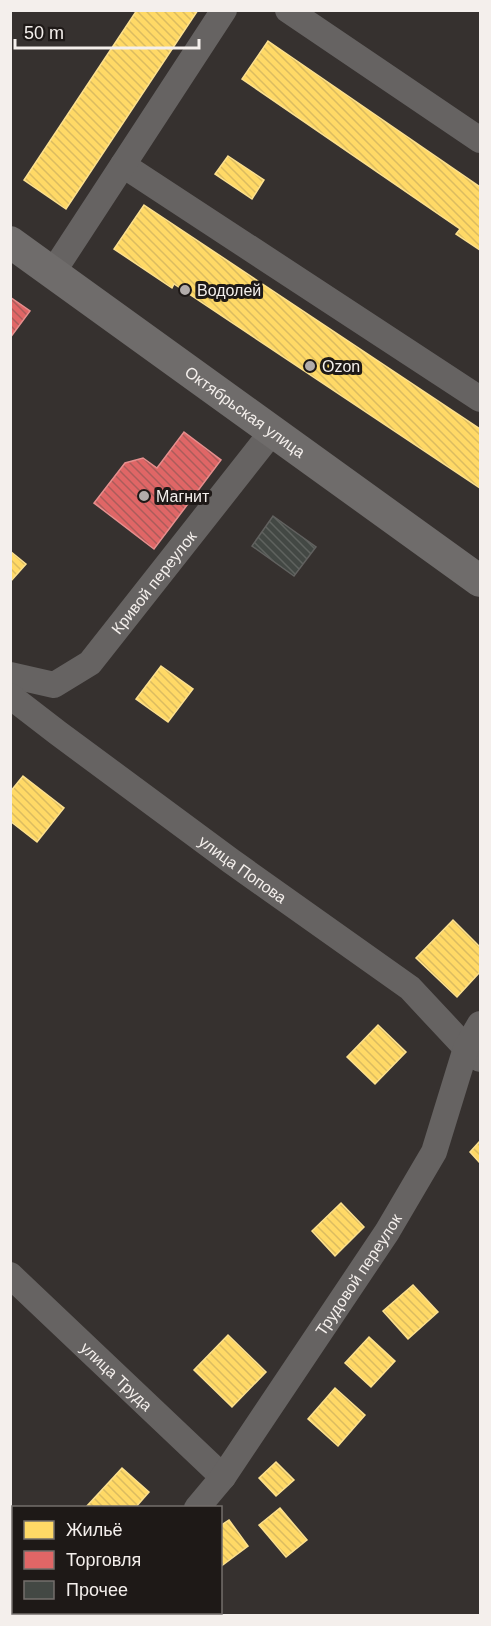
<svg xmlns="http://www.w3.org/2000/svg" width="491" height="1626" font-family="Arial,sans-serif">
<style>
.homes{fill:url(#homes-back-hatch);stroke:#fce08e;stroke-width:1.5}
.shops{fill:url(#shops-back-hatch);stroke:#e68f8e;stroke-width:1.5}
.building{fill:url(#building-back-hatch);stroke:#61615f;stroke-width:1.5}
.lines{fill:none;stroke-linecap:round;stroke-linejoin:round}
.minor{stroke:#666362;stroke-width:26}
.major{stroke:#6f6c6b;stroke-width:32}
.poi-dot{fill:#b2acaa;stroke:#1e1917;stroke-width:2}
.labels{text-anchor:middle;stroke-width:6;stroke-linejoin:round;paint-order:stroke}
.poi-label{font-size:16px;fill:#f4efec;stroke:#1e1917;text-anchor:start}
.street-label{font-size:16px;fill:#f4efec;stroke:#1e1917}
</style>
<defs>
<pattern id="homes-back-hatch" width="6" height="6" patternUnits="userSpaceOnUse" patternTransform="scale(1.5)"><rect width="6" height="6" fill="#ffd966"/><path d="M-1 5l2 2M0 0l6 6M5-1l2 2" fill="none" stroke="#dbbc60"/></pattern>
<pattern id="shops-back-hatch" width="6" height="6" patternUnits="userSpaceOnUse" patternTransform="scale(1.5)"><rect width="6" height="6" fill="#e06666"/><path d="M-1 5l2 2M0 0l6 6M5-1l2 2" fill="none" stroke="#ab5c5b"/></pattern>
<pattern id="building-back-hatch" width="6" height="6" patternUnits="userSpaceOnUse" patternTransform="scale(1.5)"><rect width="6" height="6" fill="#434844"/><path d="M-1 5l2 2M0 0l6 6M5-1l2 2" fill="none" stroke="#5f635f"/></pattern>
</defs>
<rect width="100%" height="100%" fill="#36312f"/>
<path class="homes" d="M137,10H198L66,209L24,180Z
M268,41L480,187V250L456,234L460,229L242,79Z
M228,156L264,180L252,199L215,174Z
M144,205L480,429V488L174,284L172,288L114,249Z
M10,551L26,564L10,582Z
M161,666L193,689L168,722L136,699Z
M23,776L64,808L37,842L10,821V792Z
M453,920L480,947V972L457,997L416,958Z
M378,1025L406,1052L375,1084L347,1057Z
M480,1141V1163L470,1152Z
M341,1203L364,1227L335,1256L312,1231Z
M413,1285L438,1312L408,1339L383,1311Z
M228,1335L266,1372L232,1407L194,1370Z
M369,1337L395,1361L371,1387L345,1363Z
M335,1388L365,1415L338,1446L308,1419Z
M276,1462L294,1480L276,1496L259,1478Z
M122,1468L149,1492L135,1508H88L87,1506Z
M280,1508L307,1540L286,1557L259,1525Z
M229,1520L248,1546L220,1567V1526Z"/>
<path class="shops" d="M10,297L30,311L10,338Z
M184,432L221,460L154,549L94,503L125,463L143,458L157,468Z"/>
<path class="building" d="M273,516L316,547L294,576L252,546Z"/>
<g class="lines">
<g class="minor">
<path d="M288,10L480,140"/>
<path d="M123,165L480,399"/>
<path d="M53,272L224,10"/>
<path id="s1" d="M10,675L54,685L90,663L272,432"/>
<path id="s2" d="M10,696L58,733L231,861L410,988L466,1048L480,1059"/>
<path id="s3" d="M10,1275L223,1477"/>
<path id="s4" d="M197,1508L223,1477L387,1232L434,1152L466,1048L480,1024"/>
<path d="M121,1616L123,1612"/>
</g>
<path class="major" id="s5" d="M10,242L480,581"/>
</g>
<g class="poi-dot">
<circle cx="185" cy="290" r="6"/>
<circle cx="310" cy="366" r="6"/>
<circle cx="144" cy="496" r="6"/>
</g>
<g class="labels">
<g class="poi-label">
<text x="197" y="296">Водолей</text>
<text x="322" y="372">Ozon</text>
<text x="156" y="502">Магнит</text>
</g>
<g class="street-label">
<text dy="6" stroke="none"><textPath href="#s5" startOffset="290">Октябрьская улица</textPath></text>
<text dy="6" stroke="none"><textPath href="#s1" startOffset="190">Кривой переулок</textPath></text>
<text dy="6" stroke="none"><textPath href="#s2" startOffset="290">улица Попова</textPath></text>
<text dy="6" stroke="none"><textPath href="#s4" startOffset="284">Трудовой переулок</textPath></text>
<text dy="6" stroke="none"><textPath href="#s3" startOffset="147">улица Труда</textPath></text>
</g>
</g>
<rect width="491" height="1626" fill="none" stroke="#f4efec" stroke-width="24"/>
<rect x="12" y="1506" width="210" height="108" fill="#1e1917" stroke="#746f6c" stroke-width="1.5"/>
<rect x="24" y="1521" width="30" height="18" fill="#ffd966" stroke="#746f6c" stroke-width="1.5"/>
<text x="66" y="1536" font-size="18" fill="#f4efec">Жильё</text>
<rect x="24" y="1551" width="30" height="18" fill="#e06666" stroke="#746f6c" stroke-width="1.5"/>
<text x="66" y="1566" font-size="18" fill="#f4efec">Торговля</text>
<rect x="24" y="1581" width="30" height="18" fill="#434844" stroke="#746f6c" stroke-width="1.5"/>
<text x="66" y="1596" font-size="18" fill="#f4efec">Прочее</text>
<path d="M15 39v9h184v-9" fill="none" stroke="#f4efec" stroke-width="3"/>
<text x="24" y="39" font-size="18" fill="#f4efec" stroke="#1e1917" stroke-width="4.5" paint-order="stroke">50 m</text>
</svg>
